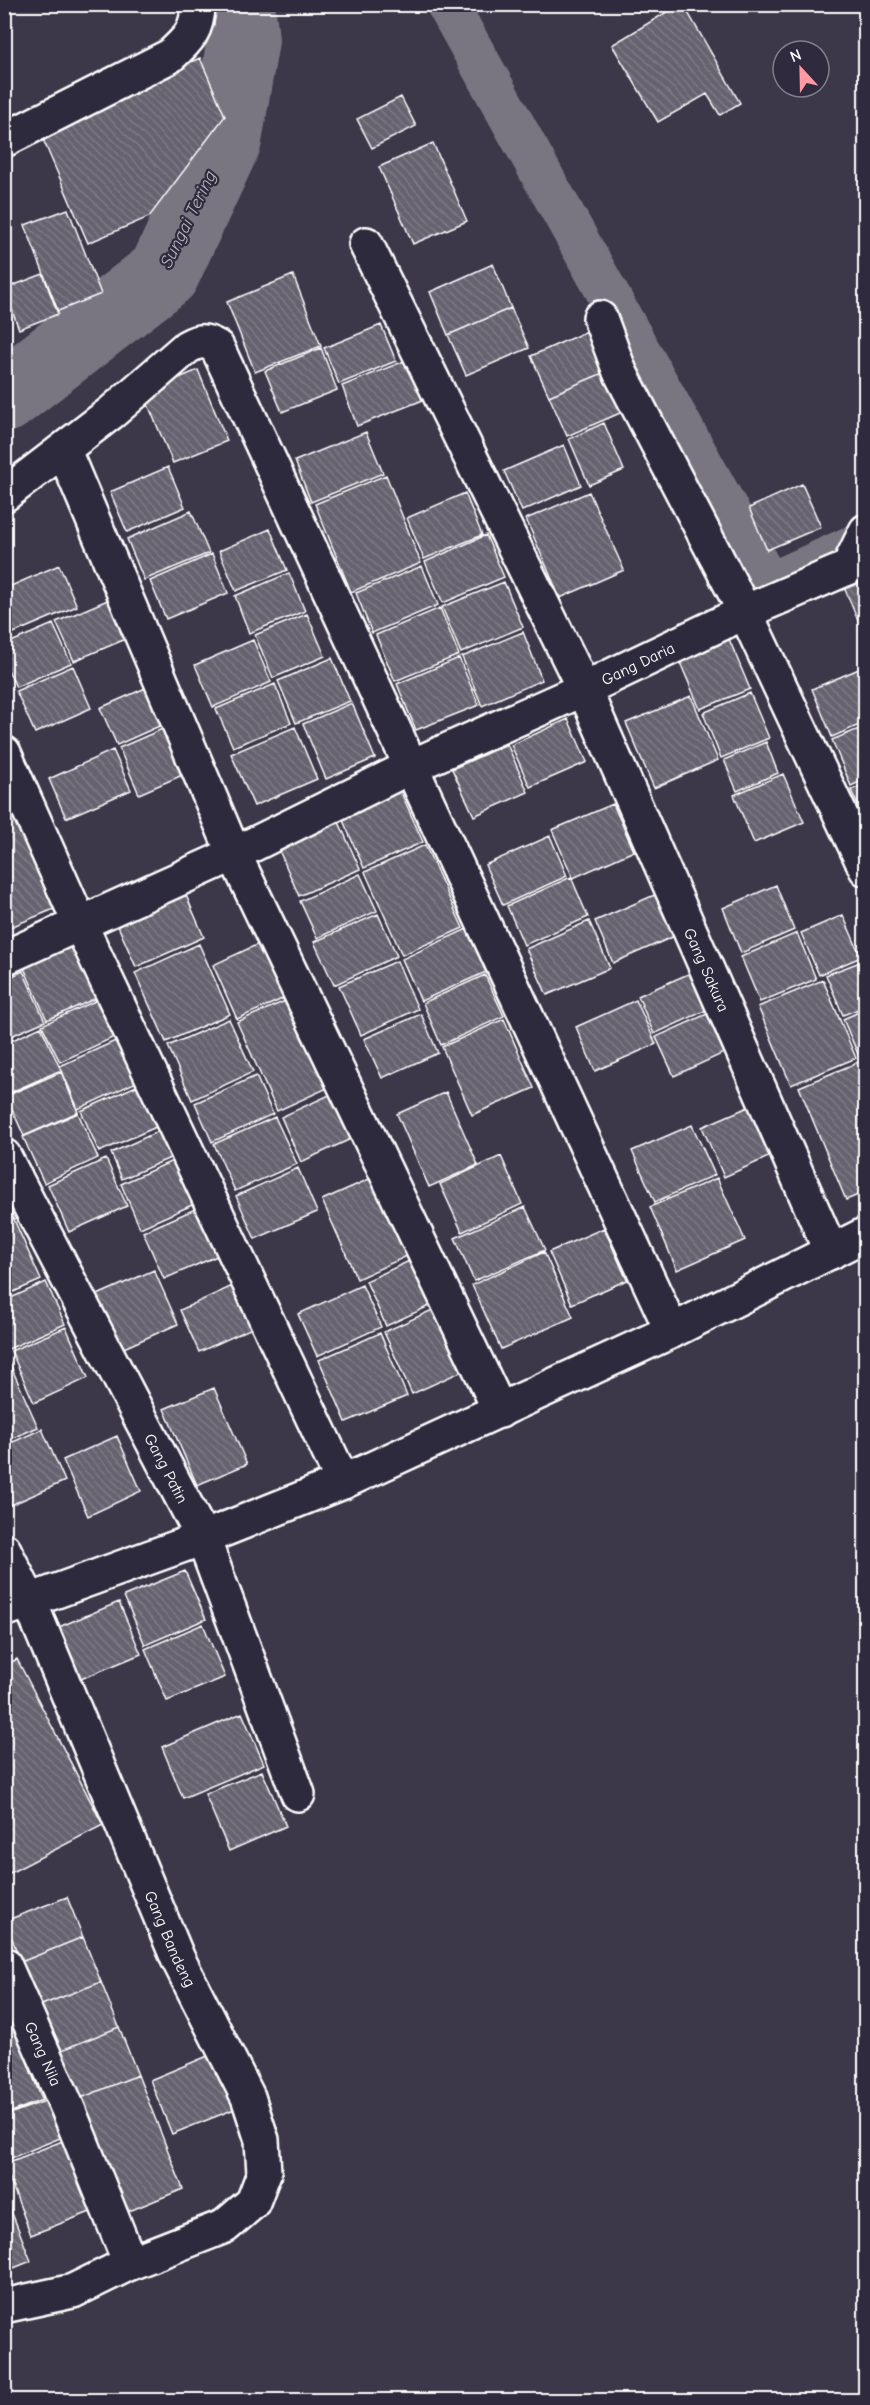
<svg xmlns="http://www.w3.org/2000/svg" width="870" height="2405" font-family="'Comic Neue',sans-serif">
<style>
.lines{fill:none;stroke-linecap:round;stroke-linejoin:round}
.canal{stroke:#797682;stroke-width:42}
.river{stroke:#797682;stroke-width:72}
.building{fill:url(#building-back-hatch);stroke:#fff;stroke-width:1.5}
.minor-casing{stroke:#fff;stroke-width:38}
.minor{stroke:#2f2a3d;stroke-width:33}
.labels{text-anchor:middle;stroke-width:4.5;stroke-linejoin:round;paint-order:stroke}
.street-label{font-size:16px;fill:#fff;stroke:#2f2a3d}
.water-label{font-size:18px;font-style:italic;fill:#b5b4ba;stroke:#2f2a3d}
</style>
<defs>
<pattern id="building-back-hatch" width="6" height="6" patternUnits="userSpaceOnUse" patternTransform="scale(1.5)"><rect width="6" height="6" fill="#666270"/><path d="M-1 5l2 2M0 0l6 6M5-1l2 2" fill="none" stroke="#7d7a85"/></pattern>
</defs>
<rect width="100%" height="100%" fill="#3c3749"/>
<filter id="ink" filterUnits="userSpaceOnUse"><feTurbulence type="fractalNoise" baseFrequency=".0167" numOctaves="2"/><feDisplacementMap in="SourceGraphic" scale="12" xChannelSelector="R" yChannelSelector="G"/><feConvolveMatrix kernelMatrix="1 2 1 2 8 2 1 2 1" color-interpolation-filters="sRGB"/></filter>
<g filter="url(#ink)">
<g class="lines">
<path class="canal" d="M447,4L769,584L866,540"/>
<path class="river" d="M4,397L164,273L226,140L243,40L239,4"/>
</g>
<path class="building" d="M680,4H683L740,103L720,115L707,94L658,122L612,45Z
M200,58L225,116L149,217L88,243L38,128Z
M401,97L416,126L372,148L357,119Z
M433,143L467,221L413,244L379,167Z
M68,209L101,294L58,311L25,225Z
M493,264L511,308L448,335L430,292Z
M43,274L58,314L19,329L4,289Z
M293,275L321,346L255,372L227,302Z
M511,308L529,348L466,375L448,335Z
M381,325L396,361L339,384L324,348Z
M592,329L610,370L549,396L531,356Z
M321,348L337,390L282,412L265,371Z
M407,360L423,400L357,426L342,386Z
M198,370L227,441L173,463L143,393Z
M610,370L627,410L567,436L549,396Z
M604,423L624,470L589,485L569,439Z
M366,432L383,473L311,502L295,461Z
M564,445L581,485L522,511L504,471Z
M168,467L185,507L127,532L110,492Z
M386,475L421,563L351,592L315,504Z
M802,484L821,527L767,550L749,508Z
M589,492L624,570L560,598L526,519Z
M465,493L482,535L424,559L407,518Z
M191,511L209,553L144,580L127,539Z
M270,529L287,570L236,591L219,551Z
M486,535L504,577L443,603L425,562Z
M212,554L228,593L166,619L150,581Z
M59,565L77,606L4,637V589Z
M422,566L438,605L372,633L356,593Z
M866,570V628L862,630L841,580Z
M289,573L305,611L249,633L235,596Z
M504,582L523,627L461,653L442,607Z
M110,599L128,638L74,661L56,622Z
M440,608L459,655L395,681L376,635Z
M307,614L325,656L273,678L255,635Z
M53,624L71,663L16,687L4,661V645Z
M523,632L542,680L482,706L462,657Z
M729,639L750,689L700,709L679,660Z
M253,640L271,682L213,707L195,665Z
M332,658L350,701L296,723L278,681Z
M459,658L479,705L416,730L397,684Z
M73,666L91,708L35,733L16,691Z
M866,666V722L832,737L812,689Z
M275,684L291,723L233,747L216,709Z
M150,686L166,723L117,745L100,708Z
M750,693L769,738L721,758L703,713Z
M691,696L718,760L654,788L626,723Z
M352,703L375,758L326,779L303,724Z
M568,719L587,762L530,787L511,745Z
M866,726V779L851,786L832,740Z
M167,727L187,773L139,794L119,748Z
M295,727L317,779L254,806L231,754Z
M766,742L778,773L737,791L724,760Z
M507,744L528,792L474,816L452,769Z
M113,750L131,790L66,818L49,779Z
M783,774L804,822L754,843L734,795Z
M866,784V823L851,790Z
M400,790L423,842L364,868L341,816Z
M613,804L634,851L573,878L552,830Z
M11,811L54,909L6,929L4,814Z
M339,822L360,869L299,896L278,848Z
M550,836L567,876L503,905L485,865Z
M425,845L463,928L402,955L365,872Z
M360,874L377,911L317,938L300,901Z
M571,877L588,917L524,945L507,906Z
M776,885L794,930L741,953L723,908Z
M182,886L204,937L136,967L114,917Z
M659,893L677,935L613,963L595,921Z
M378,914L397,956L334,985L314,942Z
M843,915L861,957L819,975L801,933Z
M589,921L610,968L547,995L526,949Z
M467,929L486,972L421,1001L402,959Z
M797,933L816,979L760,1002L741,957Z
M265,941L289,996L237,1019L213,965Z
M79,943L103,995L47,1020L24,968Z
M199,944L230,1014L166,1042L135,973Z
M397,961L418,1009L361,1035L339,986Z
M860,962L866,974V1006L843,1015L826,975Z
M23,971L45,1021L4,1039V980Z
M695,971L711,1008L654,1034L638,996Z
M485,975L504,1016L441,1045L423,1003Z
M823,980L856,1058L791,1085L758,1007Z
M104,997L121,1034L60,1062L42,1025Z
M292,998L332,1086L277,1111L237,1022Z
M636,1000L656,1044L595,1071L576,1027Z
M866,1009V1057L860,1059L843,1019Z
M421,1014L438,1053L382,1078L364,1039Z
M707,1014L724,1053L674,1076L656,1037Z
M229,1019L253,1072L192,1100L168,1046Z
M504,1019L534,1088L472,1115L442,1047Z
M41,1027L61,1070L7,1094L4,1088V1044Z
M122,1038L141,1080L78,1109L60,1066Z
M861,1061L866,1073V1192L846,1200L799,1087Z
M61,1072L78,1112L24,1136L6,1096Z
M256,1076L273,1114L212,1142L195,1103Z
M145,1082L163,1124L99,1152L81,1111Z
M336,1092L355,1137L301,1162L281,1117Z
M446,1092L478,1165L429,1187L397,1114Z
M753,1105L775,1154L724,1177L702,1127Z
M78,1113L98,1158L44,1183L23,1137Z
M275,1117L297,1164L235,1191L214,1144Z
M692,1125L715,1175L655,1202L632,1151Z
M159,1131L170,1158L122,1179L111,1153Z
M501,1156L522,1204L462,1232L440,1184Z
M179,1158L199,1202L140,1228L121,1184Z
M106,1159L127,1206L69,1232L48,1185Z
M298,1168L317,1212L255,1239L236,1196Z
M383,1173L418,1251L357,1279L322,1200Z
M717,1178L745,1240L677,1270L650,1207Z
M202,1206L224,1253L164,1279L143,1232Z
M525,1207L545,1250L474,1281L455,1238Z
M11,1213L41,1280L4,1296V1216Z
M604,1228L627,1280L572,1304L549,1252Z
M544,1252L573,1317L501,1349L472,1285Z
M418,1257L438,1302L386,1326L366,1281Z
M154,1270L178,1324L117,1351L93,1297Z
M46,1282L65,1324L6,1350L4,1301Z
M239,1283L259,1325L199,1352L180,1310Z
M362,1285L381,1327L317,1356L298,1314Z
M439,1307L467,1369L412,1394L384,1332Z
M66,1327L88,1378L34,1403L11,1351Z
M380,1333L407,1396L346,1422L319,1360Z
M8,1360L38,1427L4,1442V1362Z
M214,1388L247,1464L197,1485L164,1409Z
M42,1429L65,1481L4,1508V1446Z
M117,1436L141,1491L88,1516L63,1460Z
M185,1571L206,1619L145,1645L124,1596Z
M119,1602L141,1654L76,1681L54,1629Z
M203,1624L225,1677L167,1701L145,1649Z
M17,1659L103,1825L10,1873L4,1863V1666Z
M242,1713L264,1764L183,1798L162,1747Z
M262,1771L286,1826L229,1851L205,1794Z
M67,1897L83,1937L21,1962L5,1921Z
M83,1937L101,1982L39,2006L21,1962Z
M101,1982L119,2027L57,2052L39,2006Z
M4,2005L12,2023L4,2026Z
M13,2025L42,2100L4,2115V2028Z
M119,2027L138,2075L76,2100L57,2052Z
M215,2053L237,2108L172,2134L150,2080Z
M138,2075L183,2189L122,2214L76,2100Z
M45,2101L60,2138L4,2161V2116Z
M65,2140L93,2211L31,2235L4,2164Z
M4,2193L31,2261L4,2272Z"/>
<g class="lines">
<defs>
<g id="minor">
<path d="M4,140L170,56C188,40 198,30 198,4"/>
<path id="s1" d="M366,244L584,689L831,1252"/>
<path d="M600,318L620,372L745,612L866,869"/>
<path d="M64,451L234,854L500,1411"/>
<path d="M4,495L112,412L187,347C199,340 205,340 217,347L672,1331"/>
<path d="M848,568L866,531"/>
<path d="M4,753L80,924L343,1482"/>
<path id="s2" d="M4,958L234,854L410,767L584,689L745,612L866,560"/>
<path id="s3" d="M4,1156L203,1538L298,1794"/>
<path id="s4" d="M4,1550L29,1600L178,1959L248,2097L262,2140L264,2173L253,2202L225,2226L130,2263L73,2291L4,2306"/>
<path d="M4,1610L203,1538L343,1482L672,1331L866,1234"/>
<path id="s5" d="M4,1964L68,2109L130,2263"/>
</g>
</defs>
<use href="#minor" class="minor-casing"/>
<use href="#minor" class="minor"/>
</g>
</g>
<g class="labels">
<g class="street-label">
<text dy="6" stroke="none"><textPath href="#s2" startOffset="699">Gang Daria</textPath></text>
<text dy="6" stroke="none"><textPath href="#s1" startOffset="802">Gang Sakura</textPath></text>
<text dy="6" stroke="none"><textPath href="#s3" startOffset="352">Gang Patin</textPath></text>
<text dy="6" stroke="none"><textPath href="#s4" startOffset="423">Gang Bandeng</textPath></text>
<text dy="6" stroke="none"><textPath href="#s5" startOffset="98">Gang Nila</textPath></text>
</g>
<g class="water-label">
<text transform="translate(188 219) rotate(-64)" y="6">Sungai Tering</text>
</g>
</g>
<rect width="870" height="2405" fill="none" stroke="#2f2a3d" stroke-width="24"/>
<rect x="12" y="12" width="846" height="2381" fill="none" stroke="#fff" stroke-width="2" filter="url(#ink)"/>
<g transform="translate(801 69) rotate(338)"><circle r="28" fill="#2f2a3d" stroke="#827f8b" stroke-width="1.5"/>
<path d="M0-4.5L10 22L0 15L-10 22Z" fill="#ff9aa2"/>
<text y="-9" font-size="16" font-weight="bold" text-anchor="middle" fill="#ffffff">N</text>
</g>
</svg>
